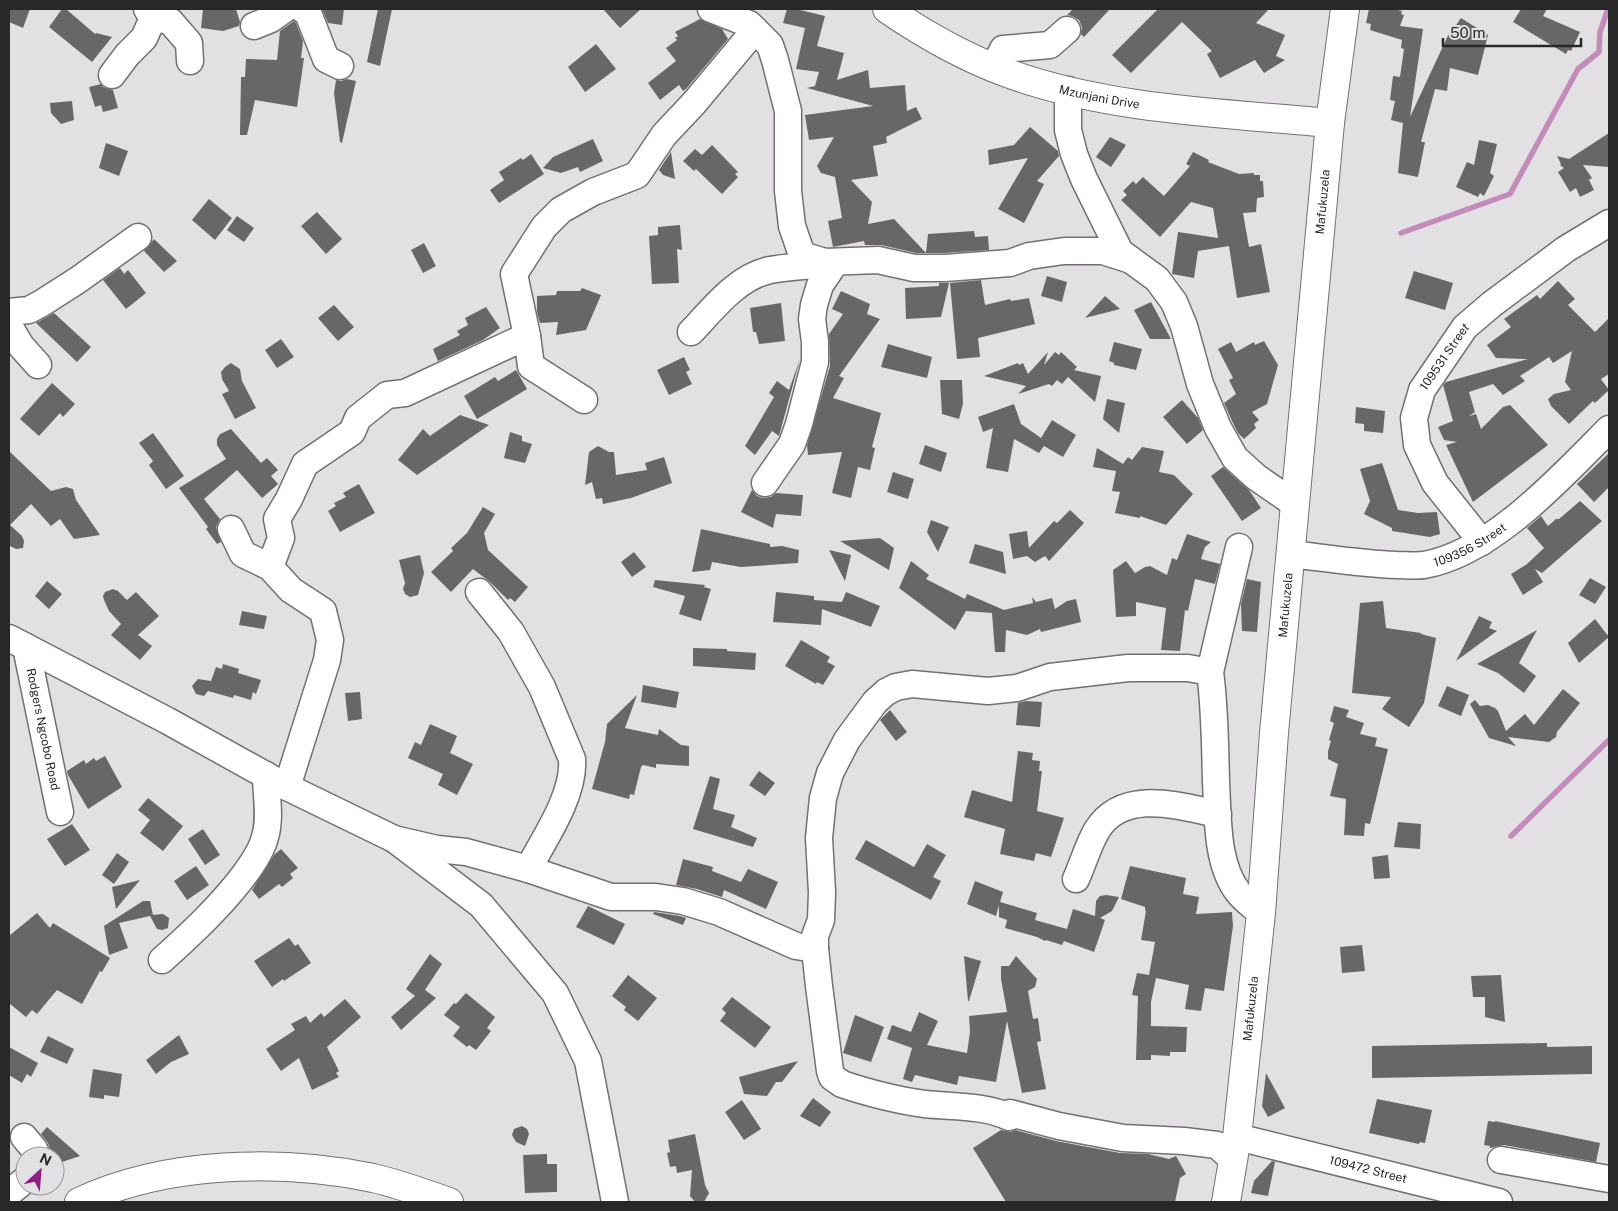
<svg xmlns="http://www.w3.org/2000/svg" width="1618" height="1211" font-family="'Public Sans',sans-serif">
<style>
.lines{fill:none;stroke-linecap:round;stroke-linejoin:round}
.stream{stroke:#c28bba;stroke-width:5.5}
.building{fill:#696668}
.minor-casing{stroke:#727072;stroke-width:29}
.major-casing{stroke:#727072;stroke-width:30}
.minor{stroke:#fff;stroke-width:26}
.major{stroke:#fff;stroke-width:28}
.labels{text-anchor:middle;stroke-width:5;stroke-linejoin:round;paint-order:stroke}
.street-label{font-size:12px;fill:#292829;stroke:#e3e0e3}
</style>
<rect width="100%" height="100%" fill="#e3e0e3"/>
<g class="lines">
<path class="stream" d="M1401,233L1510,194L1578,69L1599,52L1600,32L1608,9
M1511,836L1609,740"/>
</g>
<path class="building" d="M9,9H30L23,28L9,22Z
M62,9H66L95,34L96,33L112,37L92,62L49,27Z
M203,9H236L240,22L239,26L223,31L201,28Z
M322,9H344L342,25L328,23Z
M378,9H392L380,66L367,62Z
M603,9H641L620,28Z
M787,9H796L825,16L817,46L844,53L837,80L868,70L870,88L905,85L907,111L916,107L922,119L886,137L887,143L873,146L878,176L851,180L872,202L868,224L894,219L926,253L928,234L974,231L975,237L988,236L989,250L944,253H916L881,245H865L864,241L833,247L828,221L842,218L835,177L821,173L817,166L834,137L809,140L805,115L873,106L807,88L815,86L819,72L796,69L805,28L783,23Z
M1073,9H1110L1084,37L1081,34L1082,27L1079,20L1072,16L1067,15Z
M1158,9H1269L1256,23L1285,35L1276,56L1285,60L1264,73L1255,60L1220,78L1207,54L1212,51L1182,22L1131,73L1112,55Z
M1369,9H1394L1402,11L1401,14L1404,15L1400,26L1423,29L1410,117L1452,27L1454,28L1461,18L1488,35L1478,75L1450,68L1447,91L1435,89L1421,142H1425L1418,177L1398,173L1403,123L1391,120L1395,101L1390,100L1393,76L1400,77L1404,49L1401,48L1402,40L1370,30L1371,24L1366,23Z
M1521,9H1547L1543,16L1580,32L1571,51L1568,50L1566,54L1513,22Z
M700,19L722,29L728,39L686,89L683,91L679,85L660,100L648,83L676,61L666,48L677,40L675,38L678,36L675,32Z
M294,21L296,23L303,41L301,58H304L297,107L255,100L247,135H240L241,77H245L246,59L277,60L280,31Z
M596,44L616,69L585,92L568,67Z
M347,79L356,81L342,143L340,142L334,93L336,80L341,81Z
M101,84L103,87L113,90L118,108L103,112L101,105L95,107L89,87Z
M72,101L74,120L61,124L51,113L50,103Z
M1030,127L1058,151L1059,156L1037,181L1044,184L1024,223L998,209L1028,158L989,165L988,150L1014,145Z
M1609,133V167L1583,165L1592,178L1589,180L1594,190L1580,197L1576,188L1570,192L1558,172L1564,168L1560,165L1561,164L1557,156L1569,159Z
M1110,137L1126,145L1111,167L1096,157Z
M593,139L603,161L580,172L578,167L561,173L543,168L553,157Z
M1479,140L1497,144L1490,173L1494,176L1484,196L1480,193L1478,197L1456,187L1467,162L1474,165Z
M106,143L128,151L119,176L99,168Z
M712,145L738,172L735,174L738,177L722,194L696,169L694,171L683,161L695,149L702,155Z
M671,152L675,179L663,175L659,170Z
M1193,152L1209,160L1208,162L1239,174L1254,173V175H1260V181H1263L1264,197L1257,198L1256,212L1243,213L1249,247L1261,244L1270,292L1237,298L1229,246L1198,251L1194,278L1172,274L1178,232L1218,238L1213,208L1191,202L1160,237L1121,200L1127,195L1123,191L1133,181L1136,184L1143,177L1164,196L1190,166L1186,164Z
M531,154L544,174L499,203L490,190L504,180L499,172L521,158L523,160Z
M209,199L232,218L215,240L192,220Z
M317,212L342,239L326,254L301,226Z
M237,216L254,228L244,242L227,230Z
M680,225L682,250L677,249L679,283L652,284L649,236L658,235V227Z
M154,239L177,261L164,272L144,251Z
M424,243L436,266L423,273L411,250Z
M120,268L124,274L128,270L146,293L126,309L103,280Z
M1414,271L1453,283L1445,310L1405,298Z
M1047,276L1067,282L1062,302L1041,296Z
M981,280L985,305L1010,299L1011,301L1029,298L1035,324L978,338L980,357L957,359L950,283Z
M1558,281L1575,299L1568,305L1595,332L1609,318V374L1601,379L1609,390L1595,403L1593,401L1569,424L1551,406L1548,399L1554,394L1571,390L1565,382L1572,351L1553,363L1549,357L1520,376L1525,381L1503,395L1493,384L1469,392L1475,412L1469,416L1476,414L1481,429L1503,407L1510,405L1548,445L1473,502L1446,445L1457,442L1444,440L1438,427L1453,421L1443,385L1446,382L1528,359L1496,358L1487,345L1511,327L1504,319L1537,295L1540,299Z
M939,283H949L941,317L906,319L905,288L939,286Z
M582,288L601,295L586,330L556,335L558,322L540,323L537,312V296L556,295L557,291H580Z
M841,291L870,304L867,314L880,319L839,376L844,378L833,398L881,413L872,447L875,448L870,470L858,467L851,498L832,493L842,452L808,455L807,445L830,366L829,334L843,314L832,309Z
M1105,296L1120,309L1085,318Z
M1151,302L1171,339H1150L1134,310Z
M781,303L785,341L759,344L756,332H753L750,308Z
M334,305L354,327L338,341L318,318Z
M486,307L500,328L483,340L438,361L433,349L460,335L457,331L468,325L465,318Z
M54,313L91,347L77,362L36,323Z
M281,339L294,357L277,368L265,350Z
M1264,341L1278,365L1267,404L1252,412L1259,420L1254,424L1256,428L1244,439L1238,433L1232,421L1224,403L1236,394L1229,380L1233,378L1218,349L1231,342L1236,352L1254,342L1255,345Z
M1114,342L1142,349L1136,370L1114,365V363L1109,361Z
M888,344L932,357L927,378L881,367Z
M1048,352L1044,365L1055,352L1059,355L1061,352L1077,367L1074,370L1101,376L1095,402L1068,377L1062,384L1057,380L1052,386L1049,384L1018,394L1026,386L984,376L1018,363L1019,365L1023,363L1028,374Z
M684,357L690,370L686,372L692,384L669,395L657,370Z
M800,359L779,436L772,431L755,455L745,446L774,397L769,393L777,381L789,390Z
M231,363L240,369L242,381L256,408L235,419L222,394L229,391L222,379L221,372L225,367Z
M516,370L527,389L477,419L464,396L495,377L498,381Z
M940,380H962L963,404L959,419L942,414Z
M52,383L75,404L63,417L60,413L39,436L20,419Z
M1107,399L1125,403L1119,433L1103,419Z
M1182,400L1198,418L1203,430L1187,444L1163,417Z
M1014,404L1021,424L1041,438L1052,420L1076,435L1063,457L1044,446L1039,453L1014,439L1008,472L986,468L993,428L983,432L978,417Z
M1356,407L1385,411L1383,433L1364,431V424L1355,423Z
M460,415L489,425L417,475L398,460L423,429L430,436Z
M231,429L261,463L267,458L278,470L271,476L278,484L262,498L237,470L204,499L220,519L216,527L221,542L217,544L206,529L208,527L179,488L226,459L217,445V439L220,434Z
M510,432L522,436V441L532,444L525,463L504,458Z
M153,433L184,476L166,489L149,465L153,461L139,443Z
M925,445L947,453L941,472L919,464Z
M598,446L609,452H614L616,475L647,470L645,463L664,457L672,483L631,498L603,504L602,498L596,499L592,482L585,485L589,452Z
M1142,447L1164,451L1159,472L1174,475L1193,494L1166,525L1140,516V518L1115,513L1120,492L1112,491L1116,471L1093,467L1097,448L1123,464L1128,457L1132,460Z
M9,451L51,491L66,487L73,489L76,500L100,535L74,539L60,519L51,526L31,504L10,525L22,536L24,541L23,548L16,549L10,546L9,541Z
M1609,453V487L1594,502L1577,484Z
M1382,463L1398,510L1418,513L1437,512L1440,534L1430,537L1392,531V528L1364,514L1370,501L1360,469Z
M1223,467L1249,490L1261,508L1242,521L1211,476Z
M893,472L914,479L908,499L887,492Z
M359,484L375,513L340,532L328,511L336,506L334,503L346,497L343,493Z
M752,490L757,496L763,498L771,497L776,493L803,495L801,516L776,514L773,528L741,512Z
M1580,501L1602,521L1542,573L1535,569L1543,582L1523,595L1511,574L1527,564L1544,548L1527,528L1541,516L1548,526L1556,519H1559Z
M483,507L495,514L484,533L488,550L528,587L515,602L510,598L508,600L490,582L473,569L451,592L431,572L453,551L451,548L467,533Z
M1070,510L1084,523L1049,561L1045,556L1035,562L1027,556L1013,559L1009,534L1027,531L1029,548L1054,521L1057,523Z
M931,520L949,527L938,552L927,532Z
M701,529L770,544V547L782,546L799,550L798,563L741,567L712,562L710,570L692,572Z
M1187,534L1211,542L1205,547L1201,559L1220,564L1215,584L1195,579L1188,611L1185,610L1180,651L1161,650L1166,608L1136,602V616L1116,617L1113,570L1126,561L1135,573L1145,567L1150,566L1167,575L1172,558L1177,560Z
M880,538L894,548L889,570L840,541Z
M975,544L1003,552L1006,574L969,563Z
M829,550L851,555L845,581Z
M634,552L646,567L632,577L621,562Z
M420,555L424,573L418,595L410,597L405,594L403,589L405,583L399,560Z
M911,561L929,575L926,579L965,599L967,594L1004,610L1033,603L1032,597L1036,602L1052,598L1055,609L1067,601L1076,599L1081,622L1041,632L1040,629L1027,635L1006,630L1005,652H995L992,613L966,611L955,630L899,588Z
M1590,578L1606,587L1595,604L1579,595Z
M1247,579L1261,582L1257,632L1242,631L1241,604Z
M655,580L705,585L704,587L711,589L701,621L679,614L685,596L653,587Z
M47,581L62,594L49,609L35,596Z
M113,589L118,591L127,600L136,592L159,616L138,635L152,646L140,660L111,635L121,624L109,611L104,600L103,596L105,592Z
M776,592L814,596V600L842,602L846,592L880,606L871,627L822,609L821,625L773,622Z
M1383,601L1386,628L1421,633V634L1436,638L1424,703L1409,727L1382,709L1391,697L1352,693L1360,603Z
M242,611L267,616L264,629L239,625Z
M1479,616L1492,622L1489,628L1497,631L1456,661Z
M1595,619L1609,637L1579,663L1568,643Z
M1537,630L1519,663L1536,676L1524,693L1498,673L1477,664Z
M801,640L830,657L827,662L835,666L823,685L817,682L816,684L785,666Z
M693,648L727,649V651L756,653L755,670L693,666Z
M223,664L239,669L238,673L261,680L256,694L253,692L251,700L234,695L233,698L208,691L204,696L196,694L192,686L198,679L211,681L216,667L222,669Z
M643,685L679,692L676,708L641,702Z
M1447,686L1469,695L1461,716L1438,706Z
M1563,689L1580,703L1557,732L1556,737L1549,742L1508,737L1516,746L1489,738L1470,704L1475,700L1480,706L1488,705L1495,708L1498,711L1506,731L1525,714L1534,725Z
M360,692L362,719L348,721L345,693Z
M637,695L625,728L658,735L659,729L681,745L689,746V766L656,764V768L643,765L641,767L634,795L630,794L629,799L592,789L605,742L607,724Z
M1026,701L1042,702L1040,727L1016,725L1018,703Z
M1334,706L1349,710L1346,717L1364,723L1360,734L1377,738L1375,746L1388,749L1370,824L1365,823L1364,836L1344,835L1346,799L1330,796L1338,764L1328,759V751L1331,741L1329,740L1334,723L1330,721Z
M890,710L907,732L896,741L880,720Z
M430,724L457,736L450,753L473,764L457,795L438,785L443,774L408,758L415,742L421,745Z
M1018,751L1033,753L1032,760L1040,761L1039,771H1042L1037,811L1064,818L1051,857L1036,853L1034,861L1000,854L1005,829L964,817L972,790L1012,802Z
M105,756L122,787L88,809L68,775L67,771L84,760L86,764L94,758L96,761Z
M759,771L775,783L765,796L749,785Z
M710,776L720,779L713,809L735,815L731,827L757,838L753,847L693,829Z
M148,798L183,826L163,851L140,833L150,820L138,810Z
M1398,822L1421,824L1420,849L1394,847Z
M72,824L90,850L65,866L47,839Z
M203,829L220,855L205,865L188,839Z
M866,840L914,867L927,844L946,855L933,877L941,881L931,900L855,859Z
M281,849L298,868L290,874L293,878L282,887L279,884L259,899L252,890L274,855Z
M117,853L129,862L114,884L102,875Z
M1388,855L1390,878L1374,879L1372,857Z
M683,859L713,867L712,871L741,882L748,869L778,882L766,909L724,890L722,897L697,889L676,885Z
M196,866L209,885L187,900L174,881Z
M1130,866L1186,878L1183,894L1199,897L1196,914L1232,912L1233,926L1224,991L1205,988L1201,1011L1185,1009L1189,985L1156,978L1151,1002V1026L1187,1027L1186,1052H1170V1056L1151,1055V1060H1136L1138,996L1132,995L1137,973L1149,975L1155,942L1141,940L1146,911L1145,910V907L1121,899Z
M140,880L116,909L112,887Z
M975,881L1003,892L1000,902L1037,913L1035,920L1067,929L1073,909L1095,916L1096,901L1100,896L1106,895L1119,897L1112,911L1100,918L1105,920L1094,952L1064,941L1062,945L1046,940L1045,941L1037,937L1005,928L1007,920L999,917V905L996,916L967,904Z
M143,901H150L153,915H152L163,914L169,918L168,928L162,930L157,929L150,916L119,923L128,948L109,955L104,926Z
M588,906L625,924L614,945L576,927Z
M654,912L680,916L686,918L683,925L653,914Z
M37,913L50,928L53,923L110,958L102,972L100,971L82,1004L57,990L37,1014L32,1010L26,1017L9,1003V936Z
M289,938L295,946L298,944L311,963L284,981L283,979L272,987L254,961Z
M1362,945L1365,971L1342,973L1340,947Z
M430,954L442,964L425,990L436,998L401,1030L391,1017L415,996L406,989Z
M964,956L981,961L969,1001H968Z
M1016,956L1037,979L1035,987L1028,991L1033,1019L1038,1018L1041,1041L1037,1042L1046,1089L1022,1093L1007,1021L996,1082L959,1076L957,1085L915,1075L912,1082L903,1079L912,1048L887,1039L892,1025L911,1032L919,1012L938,1021L927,1045L967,1053L970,1032L969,1016L1007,1012L1001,979V966H1009Z
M628,975L657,998L638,1021L624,1010L626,1007L612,996Z
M1501,975L1505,1022L1485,1017V997H1473L1471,976Z
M466,993L495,1017L487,1028L491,1031L476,1050L469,1045L467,1047L453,1036L460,1027L444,1015L454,1003L456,1004Z
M732,997L771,1027L755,1048L720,1021L726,1013L722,1009Z
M345,999L361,1017L327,1047L339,1071L336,1073L339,1077L312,1090L299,1058L281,1071L266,1049L295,1030L291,1024L306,1016L310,1023L321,1013L324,1017Z
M855,1015L884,1027L871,1062L843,1053Z
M179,1035L189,1054L171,1062L156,1074L146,1060Z
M48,1036L74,1049L67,1064L40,1052Z
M1547,1043V1047L1592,1046V1074L1372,1078V1046Z
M9,1047L38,1063L31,1077L27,1074L22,1083L9,1075Z
M798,1061L782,1082H776L767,1096L744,1094L739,1077Z
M93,1069L122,1074L119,1097L104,1095V1099L89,1097Z
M1266,1073L1285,1108L1268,1117L1262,1106Z
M813,1098L831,1112L820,1127L800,1116Z
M1377,1099L1432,1110L1425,1143L1420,1142L1419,1144L1369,1133Z
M742,1100L761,1129L744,1140L725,1112Z
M1488,1121L1495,1122V1121L1600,1143L1596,1162L1504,1145L1490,1148V1146L1484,1145Z
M522,1126L527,1129L529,1134L525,1146L516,1142L512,1135L514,1129Z
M47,1127L80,1156L59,1163L55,1160V1156H52L48,1143L41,1134Z
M1001,1130L1011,1132L1015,1130L1056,1141L1120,1153L1148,1154L1169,1159L1176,1156L1186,1174L1180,1178L1175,1202H1006L973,1148Z
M695,1134L705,1185L709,1193L704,1202H695L690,1196L692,1170L677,1173L676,1166L670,1167L667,1153L670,1152L668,1140Z
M547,1154V1164H557V1192L525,1193L523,1155Z
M1272,1161L1275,1162L1268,1196L1251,1193L1254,1181Z"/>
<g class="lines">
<defs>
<g id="minor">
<path d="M302,9L308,13L326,59L340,66"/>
<path d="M711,9L749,24L770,45L775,60L788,111V191L792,226L802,255L825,262L878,260L914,268H945L1010,263L1029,256L1064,251H1103L1131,260"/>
<path d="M153,18L170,21L189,43L190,61"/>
<path d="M254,26L271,19L285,9"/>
<path d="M994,68L1003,49L1050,45L1067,30"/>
<path d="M112,75L127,55L144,38L153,18L147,9"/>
<path d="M1068,90V130L1074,154L1084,179L1120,252L1157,279L1174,302L1184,326L1200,384L1218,428L1235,458L1256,477L1295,504"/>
<path d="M9,312L29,310L42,303L78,280L138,237"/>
<path d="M9,326L21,346L38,365"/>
<path d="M691,332C713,309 737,277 770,270C788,267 807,266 824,264"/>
<path d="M584,400L531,366L527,336L514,274L544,227L561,210L593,192L637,175L664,135L695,102L755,30"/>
<path d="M765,483L792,444L799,424L815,362V342L812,319L814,305L820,285L835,263"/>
<path d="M231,529L243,554L270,567L291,590L323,611L330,640L327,660L287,787"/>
<path id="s1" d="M1482,542L1435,483L1417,445L1414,418L1422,390L1465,327L1492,304L1566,249L1609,223"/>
<path id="s2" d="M1291,554C1326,558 1362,564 1397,565C1406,565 1416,566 1424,565C1493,553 1561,477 1609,429"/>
<path d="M270,567L281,538L277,519L289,499L305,464L352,432L358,418L387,395L405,393L527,336"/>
<path d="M479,592L511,632L542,687L572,759C575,794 545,838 528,869"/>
<path d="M9,638L168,721L287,787L394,839L481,905L555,993L588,1061L615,1202"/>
<path id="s3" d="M26,647L60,812"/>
<path d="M1210,672L1239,547"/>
<path d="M394,839L437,849L466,852L528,869L611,897H656L683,901L719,912L796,946L815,949V936L821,920L822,892L819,838L823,798L830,773L847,740L875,702L886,692L896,687L912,684L988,691L1017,688L1050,677L1128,668H1188L1210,672C1215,708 1215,745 1216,782C1218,816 1216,864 1238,892C1244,900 1253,906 1261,913"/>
<path d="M1076,879C1083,864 1088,845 1097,830C1123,788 1179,806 1218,814"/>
<path d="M815,949L819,986L830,1071L832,1077L842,1084C865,1092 900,1101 925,1104C952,1107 984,1105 1009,1117L1010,1113L1059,1126L1123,1138L1184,1141L1217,1145L1233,1160"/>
<path d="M162,960C192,933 221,906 245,874C253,863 262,850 265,837C271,818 266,794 266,775"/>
<path d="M24,1137L34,1149L37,1156"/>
<path id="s4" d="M1237,1137L1499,1202"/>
<path d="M1501,1160L1609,1179"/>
<path d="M9,1193L25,1180"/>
</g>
<g id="major">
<path id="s5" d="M887,9C925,35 964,57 1007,73C1108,110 1224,113 1330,123"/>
<path d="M79,1202C166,1161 280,1159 373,1178C399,1184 424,1193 449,1202"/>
<path id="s6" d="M1226,1202L1237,1137L1261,913L1274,733L1330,123L1345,9"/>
</g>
</defs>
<use href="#minor" class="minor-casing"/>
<use href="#major" class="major-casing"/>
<use href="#minor" class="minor"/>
<use href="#major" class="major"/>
</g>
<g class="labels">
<g class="street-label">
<text dy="4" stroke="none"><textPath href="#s5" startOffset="232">Mzunjani Drive</textPath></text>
<text dy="4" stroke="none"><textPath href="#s6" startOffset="1005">Mafukuzela</textPath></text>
<text dy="4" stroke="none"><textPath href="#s1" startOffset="214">109531 Street</textPath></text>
<text dy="4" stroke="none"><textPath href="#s2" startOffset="184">109356 Street</textPath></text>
<text dy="4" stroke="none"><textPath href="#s6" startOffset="600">Mafukuzela</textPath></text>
<text dy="4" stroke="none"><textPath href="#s3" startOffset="84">Rodgers Ngcobo Road</textPath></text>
<text dy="4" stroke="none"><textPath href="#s6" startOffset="195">Mafukuzela</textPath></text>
<text dy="4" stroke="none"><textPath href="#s4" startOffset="135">109472 Street</textPath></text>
</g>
</g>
<rect width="1618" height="1211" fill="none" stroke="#292829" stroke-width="20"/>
<g transform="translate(40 1171) rotate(26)"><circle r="24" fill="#e3e0e3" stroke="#999699"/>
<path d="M0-4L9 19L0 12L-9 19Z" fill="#8c1f83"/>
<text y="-8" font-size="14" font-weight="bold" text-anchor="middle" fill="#292829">N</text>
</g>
<path d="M1443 38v8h138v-8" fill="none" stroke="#292829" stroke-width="2.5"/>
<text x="1450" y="38" font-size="15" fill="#292829" stroke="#e3e0e3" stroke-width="4" paint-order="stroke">50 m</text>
</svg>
